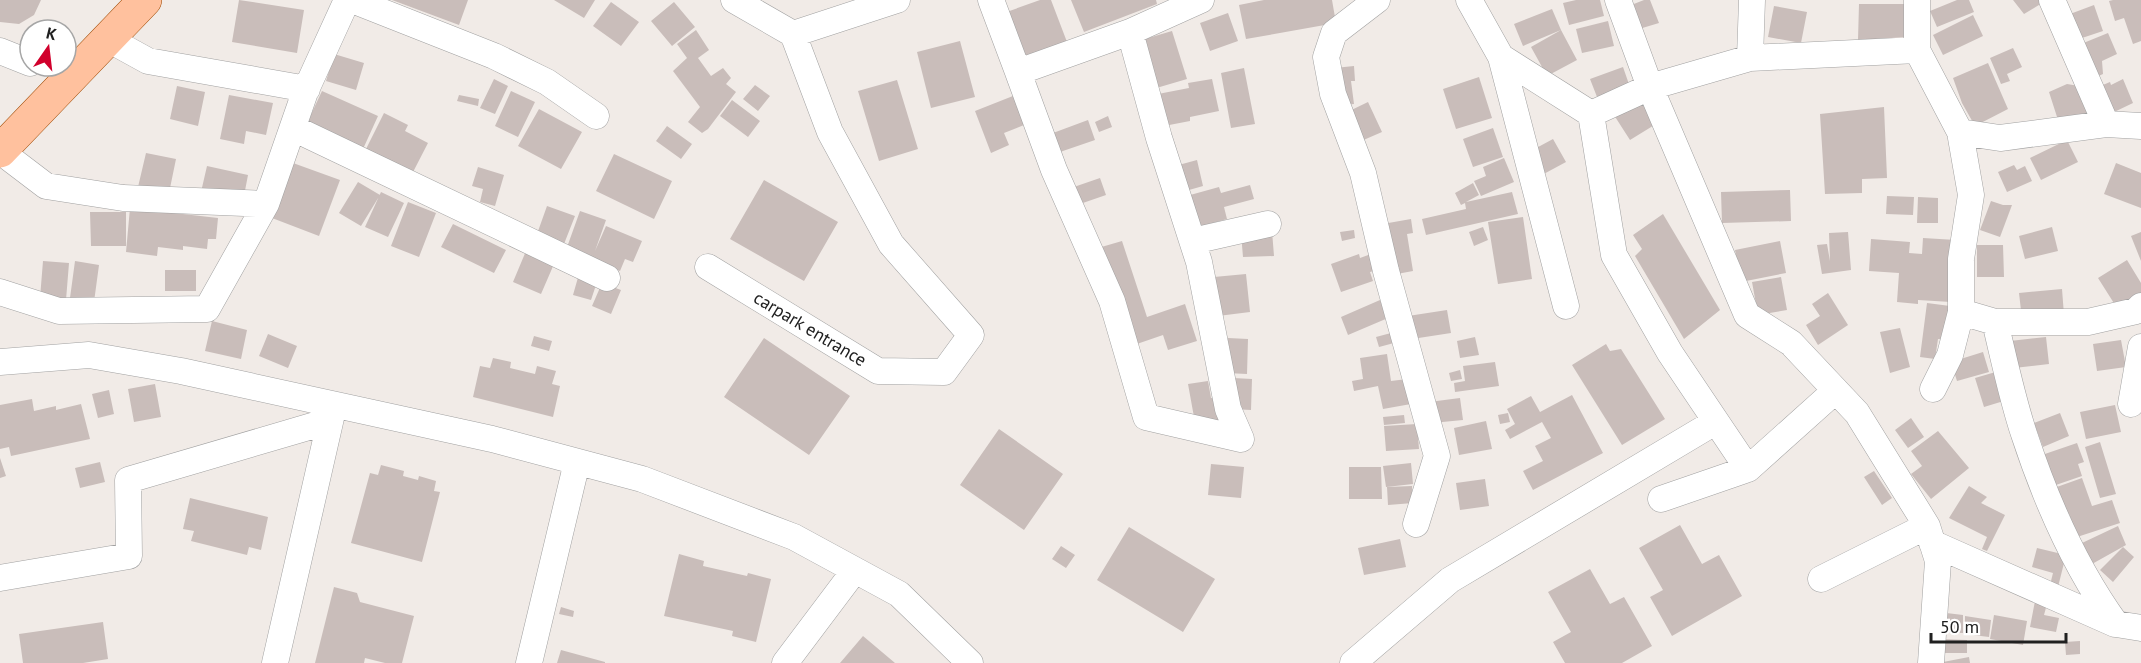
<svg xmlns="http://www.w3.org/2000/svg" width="2141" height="663" font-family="'PT Sans',sans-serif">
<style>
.building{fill:#c9bdba}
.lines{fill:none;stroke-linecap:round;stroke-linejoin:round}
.minor-casing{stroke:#a1a1a1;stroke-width:27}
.major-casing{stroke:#9d4800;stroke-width:34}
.minor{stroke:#fff;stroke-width:26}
.major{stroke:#ffc19e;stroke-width:33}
.labels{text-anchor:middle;stroke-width:4.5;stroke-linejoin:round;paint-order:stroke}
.street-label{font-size:18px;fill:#202020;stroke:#fff}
</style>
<rect width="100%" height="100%" fill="#f1ebe7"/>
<path class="building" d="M0,0H41L34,15L19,24L0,22Z
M239,0L304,10L297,53L232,42Z
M392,0H468L459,25Z
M554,0H595L584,18Z
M1040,0H1051L1067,42L1018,60L1001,14Z
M1071,0H1156L1157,4L1084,32Z
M1264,0H1332L1336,23L1246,39L1239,5Z
M1576,0H1600L1604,16L1569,25L1563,3Z
M1644,0H1650L1659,23L1629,32L1621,9Z
M1957,0H1969L1974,12L1937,27L1930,11Z
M2013,0H2047L2024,14Z
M2113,0H2141V41L2133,44L2124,18L2115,21L2109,1Z
M611,2L639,22L621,46L593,26Z
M674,2L695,27L672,46L651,21Z
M1859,4H1908V37L1858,40Z
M2094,5L2103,31L2079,39L2070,14Z
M1774,6L1807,12L1801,43L1768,37Z
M1552,9L1561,30L1523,46L1514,24Z
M1228,13L1238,41L1210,51L1200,23Z
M1973,15L1983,36L1943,55L1933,35Z
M1608,21L1614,46L1582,53L1576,29Z
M696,30L709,50L698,58L711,76L723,68L731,78L726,84L736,92L708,129L702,133L688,122L700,107L673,71L687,58L677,44Z
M1561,30L1577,60L1547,76L1531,47Z
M1172,31L1187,79L1153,89L1138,41Z
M2108,33L2117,54L2102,61L2103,74L2094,78L2081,44Z
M960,41L975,97L931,108L917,52Z
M2013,48L2022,67L2007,74L2010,81L2001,84L1990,58Z
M334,54L364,63L356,90L326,81Z
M1988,63L2008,109L1975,126L1962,103L1953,78Z
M1354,66L1355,81H1351L1354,104L1330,106L1325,69Z
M1623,67L1631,90L1599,102L1590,79Z
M1244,68L1255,124L1231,128L1221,73Z
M1479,77L1492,118L1456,129L1443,89Z
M494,79L508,86L495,114L480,108Z
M1212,79L1219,111L1190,117V121L1164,126L1158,94L1189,88L1188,83Z
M2123,79L2133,103L2110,114L2098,87L2110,82L2111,85Z
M897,80L918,149L879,161L858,91Z
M2067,84L2085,87L2092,108L2086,113L2058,120L2049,92Z
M755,85L770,96L758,111L743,99Z
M177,86L205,92L198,126L170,119Z
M322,91L378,116L363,149L307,123Z
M511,91L535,102L518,137L495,126Z
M1018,94L1029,123L1004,133L1009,145L991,153L975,111Z
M229,95L273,103L266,135L246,131L244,144L220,139Z
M459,95L479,99L478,106L457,101Z
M1638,96L1656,124L1630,140L1612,112Z
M732,100L760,121L748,137L720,116Z
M1368,102L1382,132L1352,145L1339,116Z
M1884,107L1887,178L1862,179V193L1825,194L1820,114Z
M539,109L582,132L561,169L518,146Z
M384,113L408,125L405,131L428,143L412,174L365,151Z
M1108,116L1112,127L1099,132L1095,122Z
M1088,120L1095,140L1060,152L1053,133Z
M667,126L692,144L681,159L656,141Z
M1493,128L1503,157L1473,167L1463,139Z
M1553,139L1566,162L1540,176L1527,153Z
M2067,140L2078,162L2041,180L2030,158Z
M146,153L176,159L169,193L138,187Z
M614,154L672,181L654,219L596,191Z
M1504,158L1514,182L1481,196L1474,181L1486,176L1483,167Z
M1197,160L1203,186L1182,192L1175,166Z
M293,163L340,180L319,236L272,218Z
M2116,163L2141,173V208L2104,194Z
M2014,165L2017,170L2025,166L2032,181L2007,192L1998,172Z
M207,166L248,175L243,201L201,192Z
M478,167L504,175L495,206L480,202L483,189L472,186Z
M1100,178L1106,195L1077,205L1071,188Z
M764,180L838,222L804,281L730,239Z
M358,182L380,195L361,226L339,213Z
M1473,183L1479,195L1466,202L1512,192L1518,214L1426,235L1422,219L1466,209L1465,203L1461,205L1455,193Z
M1250,185L1254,199L1224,207L1227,219L1192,229L1183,197L1219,187L1221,193Z
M1790,190L1791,221L1722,223L1721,192Z
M381,192L404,203L388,237L365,227Z
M1887,196L1914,197L1913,215L1886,214Z
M1918,197L1938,198V223H1917Z
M1991,201L2003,205H2012L2000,237L1980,230Z
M408,202L436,213L419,257L391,246Z
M547,206L575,216L564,244L537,234Z
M130,208L218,218L216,239H208L207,249L183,246V250L158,247L157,256L126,252Z
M580,211L606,220L595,251L606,226L642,241L633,262L625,259L620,271L566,250Z
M90,212H126V246H91Z
M1663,214L1720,310L1684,339L1635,256L1642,249L1633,235Z
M1523,217L1532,279L1498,284L1488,222Z
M1411,219L1413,233L1407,234L1413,271L1386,276L1377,225Z
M453,224L506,250L494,273L441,247Z
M1483,227L1488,240L1474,246L1469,232Z
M2052,227L2058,251L2025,259L2019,236Z
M1354,230L1355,238L1342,241L1340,232Z
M1272,231L1274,256L1243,257L1241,233Z
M1848,232L1851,270L1822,274L1817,245L1827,244L1830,261L1829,233Z
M2141,232V261L2131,236Z
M1923,238L1956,240L1951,302L1918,300V304L1897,302L1899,273L1869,271L1871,239L1910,242L1909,253L1922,254Z
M1122,241L1147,317L1185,304L1197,341L1168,350L1163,335L1131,346L1098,248Z
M1780,241L1786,273L1741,282L1735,250Z
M1977,245H2003L2004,277H1977Z
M526,251L554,264L541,294L513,282Z
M1359,254L1360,258L1371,254L1377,270L1370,272L1373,281L1341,292L1331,264Z
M2127,260L2141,283V293L2117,308L2098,278Z
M43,261L69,263L66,300L40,298Z
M75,261L99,265L94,302L70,298Z
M165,270H196V291H165Z
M579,274L598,279L591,300L573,295Z
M1246,274L1250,312L1218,316L1214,277Z
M1781,277L1787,310L1758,315L1752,282Z
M602,283L621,290L611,314L592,306Z
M2062,289L2064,315L2022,319L2019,293Z
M1828,293L1848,325L1818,345L1806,325L1820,316L1812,304Z
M1380,300L1388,318L1348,335L1341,317Z
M1927,303L1950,306L1946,340L1938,339L1935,359L1920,357Z
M1447,310L1451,333L1412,339L1408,316Z
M212,321L247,330L241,359L205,351Z
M1900,328L1910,367L1890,373L1880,332Z
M1391,333L1394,343L1379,347L1376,337Z
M268,334L297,346L288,368L259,356Z
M534,336L552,341L549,351L531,346Z
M1475,337L1479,355L1460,358L1457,341Z
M2046,337L2049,364L2014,368L2010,341Z
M764,338L850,396L809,455L724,397Z
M1228,338L1248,339L1247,374L1226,373Z
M2121,340L2126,367L2097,371L2093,344Z
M1606,344L1610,351L1621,349L1665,419L1622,445L1572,365Z
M1983,352L1989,372L1957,381L1951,362Z
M1387,354L1391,381L1407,379L1411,404L1383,409L1378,386L1354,391L1352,381L1363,379L1360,358Z
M493,358L511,362L510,368L535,374L537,366L556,371L552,384L560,386L553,417L473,397L480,366L490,368Z
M1495,362L1499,386L1455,392L1454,383L1465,381L1463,366Z
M1460,370L1462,379L1451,381L1449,373Z
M1999,371L2007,400L1984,407L1975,378Z
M1233,378L1252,379L1251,410L1232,409Z
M1208,381L1211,398L1218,397L1222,423L1196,428L1188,384Z
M155,384L161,417L134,422L128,389Z
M109,390L114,414L98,418L92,394Z
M1572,395L1603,453L1533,490L1523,471L1543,461L1535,446L1551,438L1542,422L1510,439L1505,430L1515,424L1507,409L1531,396L1540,412Z
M1460,398L1463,420L1432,423L1429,402Z
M32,399L34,411L56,406V410L81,404L90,439L11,456L9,447L0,449V405Z
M2115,405L2121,432L2086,439L2080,412Z
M1508,413L1510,422L1500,424L1498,415Z
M2060,413L2069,436L2043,447L2034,423Z
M1404,415L1405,423L1384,425L1383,417Z
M1911,418L1924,437L1908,448L1895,430Z
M1486,421L1492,449L1459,455L1454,428Z
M1417,424L1419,449L1386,451L1384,426Z
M999,429L1063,474L1024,530L960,485Z
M1938,431L1969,468L1931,499L1911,474L1922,466L1911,451Z
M2100,442L2116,494L2100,498L2085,447Z
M2077,443L2084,462L2078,464L2082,476L2050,487L2039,456Z
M0,458L6,476L0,478Z
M100,462L105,482L80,488L75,468Z
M1411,463L1413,484L1386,487L1383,466Z
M1211,464L1244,467L1241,498L1208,495Z
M381,465L404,471L403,476L418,480L419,476L436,481L434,491L440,492L422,562L351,543L370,473L378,475Z
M1349,467H1381L1382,499H1349Z
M1874,471L1892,498L1882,505L1864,477Z
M2082,478L2092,506L2112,500L2120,523L2077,537L2069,514L2064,516L2054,488Z
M1485,479L1489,506L1460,510L1456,483Z
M1412,486L1413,503L1388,505L1387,487Z
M1969,486L1987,497L1981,503L2005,515L1987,551L1982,549L1987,537L1949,518Z
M190,498L268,517L261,550L249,547L247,555L191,541L194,531L183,529Z
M1680,525L1702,564L1719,555L1742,596L1672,636L1650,597L1663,590L1639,548Z
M2118,526L2126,545L2092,564L2082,543Z
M1129,527L1215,579L1183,632L1097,580Z
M1400,539L1406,567L1364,575L1358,548Z
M1061,546L1075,555L1066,568L1052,559Z
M2123,547L2134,557L2113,582L2100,570Z
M2037,548L2066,555L2057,591L2049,589L2053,573L2032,567Z
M679,554L704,561L703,566L747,576L748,573L771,579L756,642L732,636L733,631L664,616Z
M1590,569L1610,604L1624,597L1652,646L1622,663H1565L1553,642L1571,632L1548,592Z
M334,587L357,593L360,602L414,616L402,663H385L365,658L364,663H315Z
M2035,601L2047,604L2044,615L2059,618L2056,632L2030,627Z
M561,607L574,611L573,617L559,614Z
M1938,612L1963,615V633L1937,632Z
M1994,615L2027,621L2023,645L1990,639Z
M1965,616L1991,620L1989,637L1965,634Z
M103,622L108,659L83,663H23L19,634Z
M863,636L895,663H840Z
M1939,639L1967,640V653H1938Z
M2080,641V654L2066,655L2065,642Z
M561,650L605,662V663H557Z
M1969,657L1970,663H1943V662Z"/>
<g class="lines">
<defs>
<path id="minor" d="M352,0L494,56L547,82L596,116
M734,0L793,34L897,0
M991,0L1018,72L1130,32L1201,0
M1377,0L1334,33L1326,57L1333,94L1363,173L1386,271L1437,456L1416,524
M1469,0L1501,57L1566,306
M1618,0L1650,87L1747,315L1791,343L1857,413L1927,526L1938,561L1931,663
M1917,0V50
M2052,0L2106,124
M108,39L148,61L307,89
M0,51L30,63
M1501,57L1591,114L1650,87L1750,58L1917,50L1960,132L2000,138L2106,124L2141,126
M1750,58L1752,0
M1018,72L1054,170L1112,301L1146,417L1241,439L1228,409L1199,262L1159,138L1130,32
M1591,114L1614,255L1670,353L1748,469
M293,128L607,278
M1960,132L1971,195L1961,259V312L1995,322C2004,359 2012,398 2024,434C2046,501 2074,566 2116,624L2141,628
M0,151L46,186L123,198L266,204
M1193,241L1268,224
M708,267L878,371L944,372L971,335L891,244L830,132L793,34
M0,292L59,311L207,309L266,204L305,92L347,0
M1995,322H2088L2136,311L2141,306
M0,362L89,355L181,371L492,439L642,479L794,537L899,594L970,663
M1933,389L1950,355L1961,312
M2131,404L2141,347
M1661,499L1748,469L1835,391
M1932,543L2115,624
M0,578L129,556L128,480L329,421
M1821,579L1927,526
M275,663L333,409
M529,663L577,462
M785,663L855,570
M1353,663L1450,580L1715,422"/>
<path id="major" d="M0,151L145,0"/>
</defs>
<use href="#minor" class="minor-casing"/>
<use href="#major" class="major-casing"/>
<use href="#minor" class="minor"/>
<use href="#major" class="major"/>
</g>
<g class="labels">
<g class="street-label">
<text transform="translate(810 329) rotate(31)" y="6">carpark entrance</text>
</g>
</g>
<g transform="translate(48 48) rotate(14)"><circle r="28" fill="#ffffff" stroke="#a6a6a6" stroke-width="1.5"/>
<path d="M0-4.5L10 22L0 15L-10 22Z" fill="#d1002c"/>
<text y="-9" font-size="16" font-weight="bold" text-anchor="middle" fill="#202020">K</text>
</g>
<path d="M1931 633v9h135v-9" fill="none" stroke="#202020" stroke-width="3"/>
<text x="1940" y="633" font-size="18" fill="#202020" stroke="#ffffff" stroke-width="4.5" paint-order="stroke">50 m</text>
</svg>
